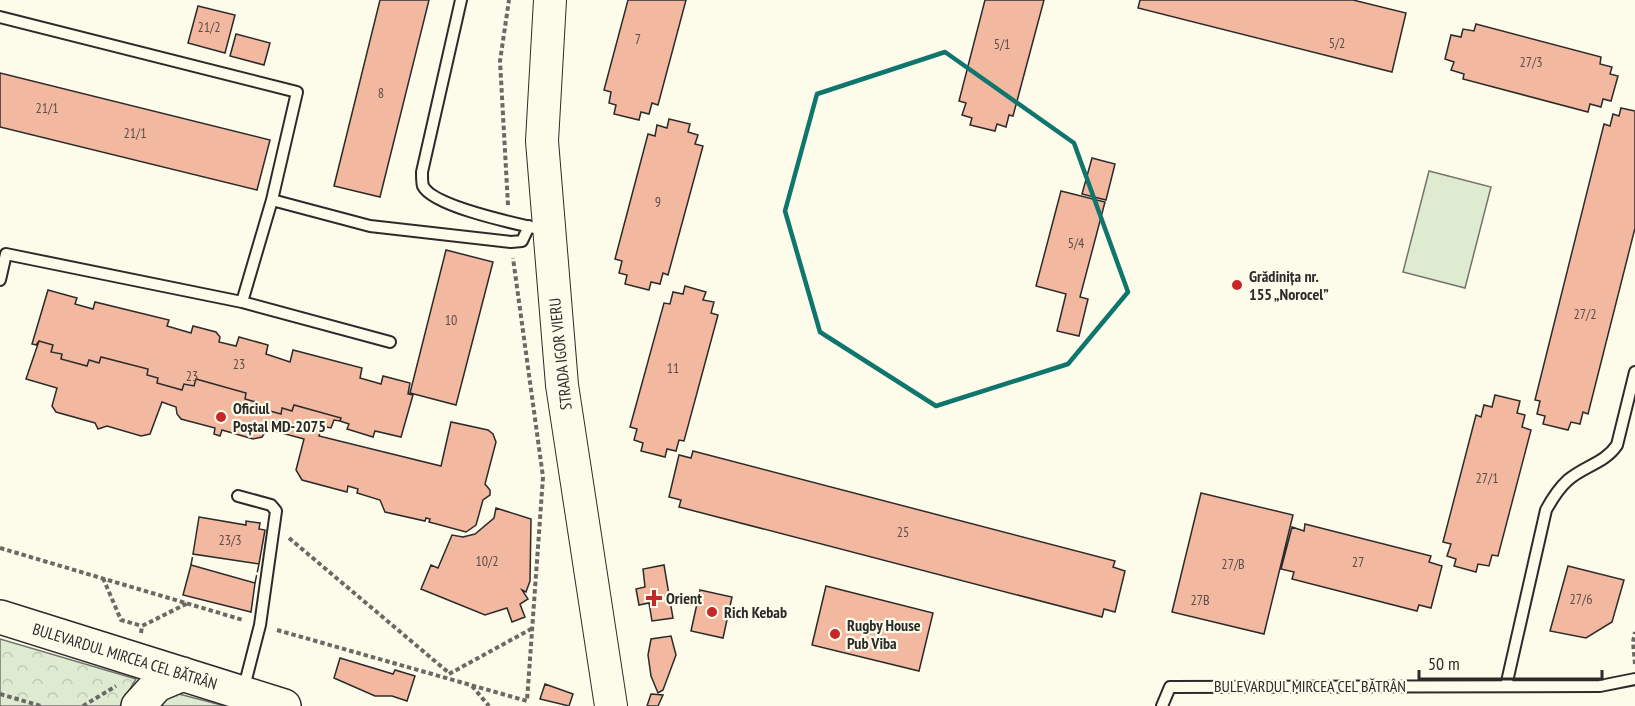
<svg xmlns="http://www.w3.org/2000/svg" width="1635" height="706" font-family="'PT Sans Narrow',sans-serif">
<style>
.park{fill:url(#park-crowns);stroke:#74746e;stroke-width:1.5}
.pitch{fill:#deebd1;stroke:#74746e;stroke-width:1.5}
.building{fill:#f2b8a0;stroke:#2b2b2b;stroke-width:1.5}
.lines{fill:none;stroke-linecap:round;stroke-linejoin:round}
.lane-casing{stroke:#2b2b2b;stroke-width:14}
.secondary-casing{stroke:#2b2b2b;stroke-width:34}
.primary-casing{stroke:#2b2b2b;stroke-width:36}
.path{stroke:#6a6964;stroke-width:4;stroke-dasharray:4.5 3;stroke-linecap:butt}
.lane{stroke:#fdfbea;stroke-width:10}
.secondary{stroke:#fdfbea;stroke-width:32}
.primary{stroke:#fdfbea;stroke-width:33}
.fence{stroke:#2b2b2b;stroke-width:1.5;stroke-dasharray:8 3;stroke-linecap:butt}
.marked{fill:none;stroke:#0f766e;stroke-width:4.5;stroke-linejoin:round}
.poi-dot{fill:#c62828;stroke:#fdfbea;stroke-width:2}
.labels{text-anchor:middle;stroke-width:4.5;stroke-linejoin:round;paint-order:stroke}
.number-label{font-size:14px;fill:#5d4e48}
.poi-label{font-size:16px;font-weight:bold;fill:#2b2b2b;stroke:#fdfbea;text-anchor:start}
.street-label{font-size:16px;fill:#2b2b2b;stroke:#fdfbea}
</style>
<defs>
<pattern id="park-crowns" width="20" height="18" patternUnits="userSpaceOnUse" patternTransform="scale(1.5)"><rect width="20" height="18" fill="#deebd1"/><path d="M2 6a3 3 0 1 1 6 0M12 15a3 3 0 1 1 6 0" fill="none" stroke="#bfcab4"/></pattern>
</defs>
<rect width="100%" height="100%" fill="#fdfbea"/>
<path class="park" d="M0,639L136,679L120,706H0Z
M175,693L225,706H152Z"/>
<path class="pitch" d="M1429,171L1491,187L1465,288L1403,272Z"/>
<path class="building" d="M380,0H429L380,197L334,186Z
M628,0H686L658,105L652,103L649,114L641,112L639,120L614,114L616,105L609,103L611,92L604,90Z
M985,0H1044L1013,116L1009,115L1006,127L997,124L995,131L970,125L972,118L962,115L966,103L959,101Z
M1140,0H1353L1406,13L1392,72L1138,8Z
M198,6L235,15L225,53L188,43Z
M1476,24L1601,57L1600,64L1612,67L1610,74L1618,76L1611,101L1603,99L1601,107L1590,104L1588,112L1463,79L1464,74L1451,70L1454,62L1445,59L1451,35L1461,37L1463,29L1474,31Z
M236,34L270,43L264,65L230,56Z
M0,73L270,140L257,190L0,127Z
M1621,108L1635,111V228L1588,414L1583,412L1580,424L1571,422L1568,430L1543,424L1545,416L1537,414L1540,401L1535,400L1604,124L1610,126L1613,114L1619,116Z
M669,119L690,124L688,132L698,135L695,144L703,146L668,275L663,273L660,284L651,282L649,290L625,284L627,275L619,273L622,261L615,259L648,134L655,136L657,125L667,128Z
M1092,158L1115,164L1106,200L1082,194Z
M1061,191L1105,202L1080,297L1088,299L1079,336L1057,331L1066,294L1036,286Z
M446,250L493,262L456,405L410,393Z
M685,286L706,292L703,300L714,302L711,313L718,315L684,441L679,440L676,451L667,449L665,457L641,451L643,443L634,440L637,429L630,427L664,303L670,304L673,292L683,294Z
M48,290L77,298L75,304L93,309L95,302L169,320L167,326L191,333L193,326L216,332L220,337L219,342L236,346L239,337L268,345L266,354L290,362L293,350L362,368L360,378L381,384L383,376L410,383L408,394L413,395L401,437L375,431L373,437L347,429L349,424L340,421L341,418L294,405L292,411L282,408L281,414L255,407L256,402L245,399L246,393L196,379L194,386L184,384L182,390L157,383L158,378L147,375L148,369L101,357L99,363L89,360L87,366L61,359L62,354L51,352L53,345L39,341L36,345L32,344Z
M39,341L53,345L51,352L62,354L61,359L87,366L89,360L99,363L101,357L148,369L147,375L158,378L157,383L182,390L184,384L194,386L196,379L246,393L245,399L256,402L255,407L281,414L282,408L292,411L294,405L341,418L340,421L334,420L331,428L322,426L319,436L441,466L451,422L488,430L493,434L496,442L485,484L490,490V495L483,500L476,525L466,532L429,522L430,519L426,518L425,521L385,512L380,500L357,493L358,489L348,486L347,492L302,480L296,470L304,439L267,429L262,437L253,439L222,430L220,436L214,434L215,428L181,419L177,414L176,407L162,402L150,434L141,436L107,426L98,429L95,423L56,412L52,406L57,388L26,379Z
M1495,395L1520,401L1517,413L1525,415L1522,427L1531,430L1498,556L1492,555L1489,566L1478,564L1476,572L1454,566L1456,559L1447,556L1451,544L1443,542L1476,415L1481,417L1484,405L1492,407Z
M693,451L1115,561L1113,567L1125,571L1115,612L1104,609L1102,617L679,507L681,500L669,497L679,455L691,458Z
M1201,493L1293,515L1264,634L1172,612Z
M496,508L531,519L530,581L526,592L522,590L528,599L520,604L525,617L512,622L507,608L485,615L421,589L431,565L438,568L452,535L463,537L475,534L494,518Z
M199,517L246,525V521L260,523L259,529L265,530L259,564L193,554Z
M1305,524L1431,556L1429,562L1442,566L1431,608L1419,605L1417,611L1292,579L1294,572L1281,569L1292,527L1304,531Z
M191,565L255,583L251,612L183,595Z
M664,565L673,618L652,621L649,603L639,605L636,589L645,587L643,569Z
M1568,566L1624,580L1612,622L1586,638L1550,631Z
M826,586L933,613L919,671L812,645Z
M700,590L732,597L723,638L691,631Z
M671,636L676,655L663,690L658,693L651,676L648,655L651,639Z
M340,658L393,674L395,670L415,676L407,701L392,696H375L334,678Z
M545,684L573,694L569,706L540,699Z
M651,694L663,695L658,706H647Z"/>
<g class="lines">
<defs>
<path id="lane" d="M461,0L422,172C422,176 422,183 423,186C433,206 513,223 535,228
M0,17L297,92L272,200
M0,280L6,254L242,302L272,200L370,226L511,242L522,241L529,226
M242,302L390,342
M238,496L271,505L276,511L260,625L243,691
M1506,686L1546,510C1552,499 1558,489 1568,480C1584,466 1605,463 1617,445L1635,372
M1162,706L1170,687L1600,686L1635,679"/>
<path id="secondary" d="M550,0L542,141L562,385L611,706"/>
<path id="primary" d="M0,617L284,706
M138,706L157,685L183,674"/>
</defs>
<use href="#lane" class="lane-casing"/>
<use href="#secondary" class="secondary-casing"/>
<use href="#primary" class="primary-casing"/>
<path class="path" d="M508,205L500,61L509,0
M289,538L449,673
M0,548L243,620
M103,578L121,620L142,626
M277,630L527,701L543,477L513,258
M141,633L142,626L188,603
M1635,664L1633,642L1635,632
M449,674L531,629
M472,686L489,706
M0,694L41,706
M83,706L116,686"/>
<use href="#lane" class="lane"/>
<use href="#secondary" class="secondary"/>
<use href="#primary" class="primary"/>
<path class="fence" d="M191,565L193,554
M255,583L259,564"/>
</g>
<path class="marked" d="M945,52L1074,143L1128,292L1068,364L936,406L820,332L785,211L817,94Z"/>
<g class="poi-dot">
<circle cx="1237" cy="285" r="6"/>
<circle cx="221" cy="417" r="6"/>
<path d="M651 589h6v6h6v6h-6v6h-6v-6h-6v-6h6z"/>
<circle cx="712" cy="612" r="6"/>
<circle cx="835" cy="634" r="6"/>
</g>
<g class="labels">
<g class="number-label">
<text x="209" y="32">21/2</text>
<text x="638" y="44">7</text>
<text x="1337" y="48">5/2</text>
<text x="1002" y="49">5/1</text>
<text x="1531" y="67">27/3</text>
<text x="381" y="98">8</text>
<text x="47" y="113">21/1</text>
<text x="135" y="138">21/1</text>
<text x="658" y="207">9</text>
<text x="1076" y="248">5/4</text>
<text x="1585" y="319">27/2</text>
<text x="451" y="325">10</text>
<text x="239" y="369">23</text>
<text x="673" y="373">11</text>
<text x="192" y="381">23</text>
<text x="1487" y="483">27/1</text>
<text x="903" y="537">25</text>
<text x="230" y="545">23/3</text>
<text x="487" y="566">10/2</text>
<text x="1358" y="567">27</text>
<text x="1233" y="569">27/B</text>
<text x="1581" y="604">27/6</text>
<text x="1200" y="605">27B</text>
</g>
<g class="poi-label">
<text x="1249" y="282">Grădinița nr.<tspan x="1249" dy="18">155 „Norocel”</tspan></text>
<text x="233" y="414">Oficiul<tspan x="233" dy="18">Poștal MD-2075</tspan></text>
<text x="666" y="604">Orient</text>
<text x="724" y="618">Rich Kebab</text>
<text x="847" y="631">Rugby House<tspan x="847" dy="18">Pub Viba</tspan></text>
</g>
<g class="street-label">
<text transform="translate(560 354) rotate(-96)" y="6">STRADA IGOR VIERU</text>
<text transform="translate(125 656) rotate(17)" y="6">BULEVARDUL MIRCEA CEL BĂTRÂN</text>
<text x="1310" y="692">BULEVARDUL MIRCEA CEL BĂTRÂN</text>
</g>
</g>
<path d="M1419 670v9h183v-9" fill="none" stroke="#2b2b2b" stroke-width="3"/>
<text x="1428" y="670" font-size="18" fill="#2b2b2b" stroke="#fdfbea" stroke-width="4.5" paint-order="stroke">50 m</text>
</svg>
